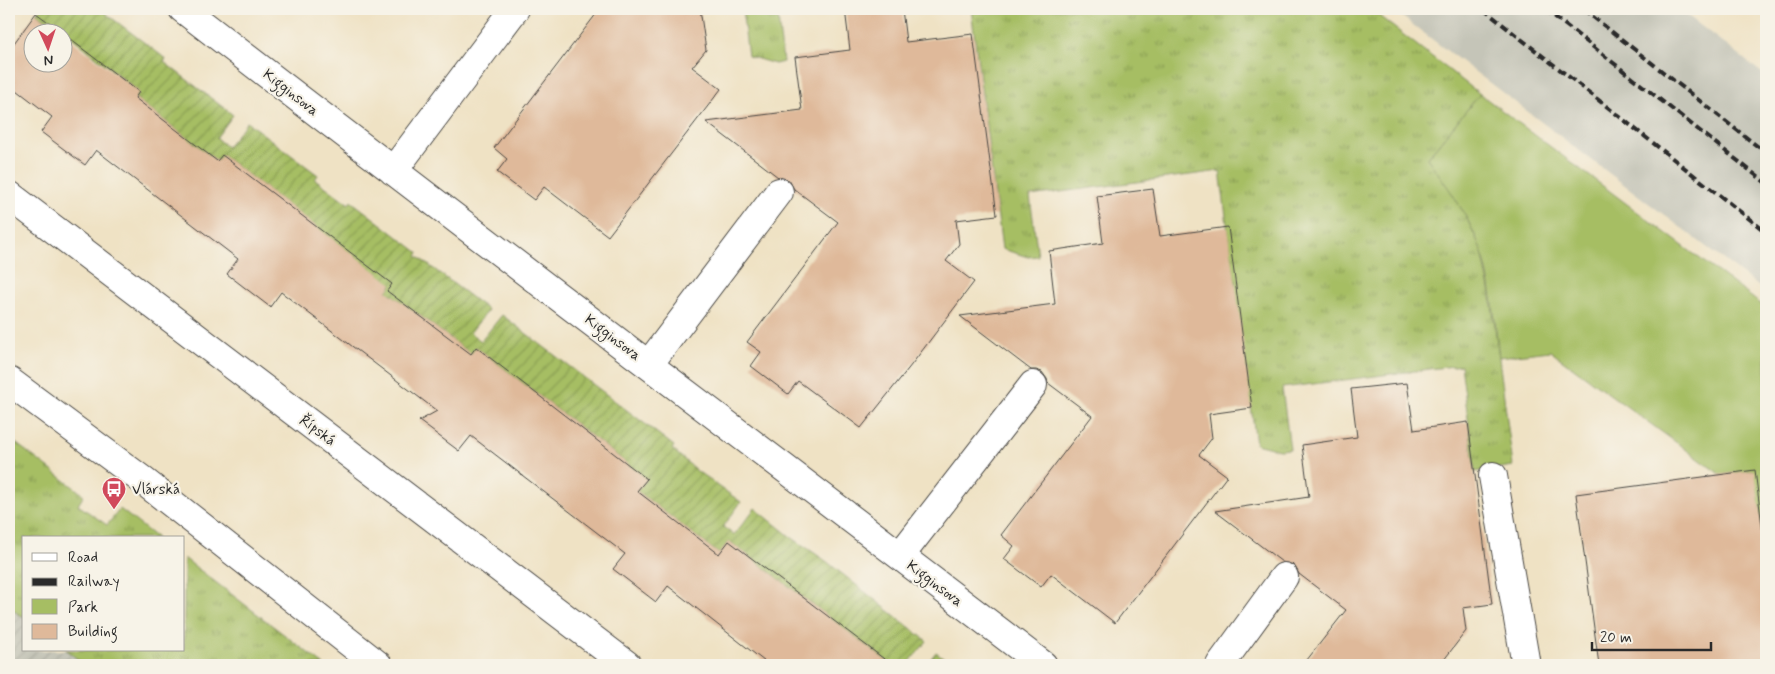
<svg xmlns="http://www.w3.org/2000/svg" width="1775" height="674" font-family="Mynerve,sans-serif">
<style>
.industrial{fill:url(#industrial-furrows)}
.railway{fill:#c5c5b8}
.grass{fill:url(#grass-tufts);stroke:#687447}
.park{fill:#a6be63;stroke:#687447}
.garden{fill:url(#garden-furrows);stroke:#687447}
.building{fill:#dfb99a}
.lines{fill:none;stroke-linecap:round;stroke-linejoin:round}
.minor-casing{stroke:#484642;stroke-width:30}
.minor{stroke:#fff;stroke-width:28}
.rail{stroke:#2b2b2b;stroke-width:4;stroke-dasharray:8 4;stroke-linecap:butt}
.labels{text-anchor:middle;stroke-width:4.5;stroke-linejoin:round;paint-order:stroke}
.street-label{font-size:15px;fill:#2b2b2b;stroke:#f7f3e8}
.poi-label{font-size:15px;fill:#2b2b2b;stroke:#f7f3e8;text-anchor:start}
</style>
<defs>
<pattern id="industrial-furrows" width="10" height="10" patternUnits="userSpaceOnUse" patternTransform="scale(1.25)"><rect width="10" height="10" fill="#c5c5b8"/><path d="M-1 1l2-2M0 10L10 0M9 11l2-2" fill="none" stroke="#a9a99e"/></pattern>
<pattern id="grass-tufts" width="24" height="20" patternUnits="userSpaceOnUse" patternTransform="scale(1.25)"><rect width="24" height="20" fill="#a6be63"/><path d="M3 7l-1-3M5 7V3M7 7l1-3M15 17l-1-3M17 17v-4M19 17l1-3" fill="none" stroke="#879b52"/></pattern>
<pattern id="garden-furrows" width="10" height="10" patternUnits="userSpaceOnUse" patternTransform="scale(1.25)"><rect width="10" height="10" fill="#a6be63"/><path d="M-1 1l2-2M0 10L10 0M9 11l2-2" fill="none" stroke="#879b52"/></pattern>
</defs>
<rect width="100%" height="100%" fill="#f7f3e8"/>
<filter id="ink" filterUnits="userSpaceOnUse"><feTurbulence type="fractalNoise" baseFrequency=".02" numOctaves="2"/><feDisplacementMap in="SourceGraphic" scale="10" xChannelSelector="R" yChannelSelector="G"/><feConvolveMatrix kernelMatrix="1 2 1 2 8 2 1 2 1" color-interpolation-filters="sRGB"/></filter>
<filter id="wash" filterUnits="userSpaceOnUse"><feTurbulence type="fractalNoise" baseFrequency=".0096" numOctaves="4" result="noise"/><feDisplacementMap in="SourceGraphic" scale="20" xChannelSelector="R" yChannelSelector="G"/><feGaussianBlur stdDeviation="1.12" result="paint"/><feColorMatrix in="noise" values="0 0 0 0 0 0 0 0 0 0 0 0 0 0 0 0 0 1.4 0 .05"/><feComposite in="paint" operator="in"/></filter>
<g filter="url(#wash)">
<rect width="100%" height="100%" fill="#efe2c4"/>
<path class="industrial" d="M9,607L24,618V650H66L85,665H9Z"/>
<path class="railway" d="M1392,9H1679L1766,76V292Z"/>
<path class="grass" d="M742,9H777L783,62L775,64L748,56Z
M971,9H1370L1480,94L1427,158L1450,188L1466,217L1481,248L1490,289L1513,466L1475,472L1461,365L1282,388L1290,449L1279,450L1256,444L1220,171L1030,196L1038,256L1028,257L1002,249Z
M9,438L84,495L78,505L107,525L120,509L157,538H24V618L9,607Z
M184,558L324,665H85L66,650H184Z"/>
<path class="park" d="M1480,94L1766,308V558L1754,470L1721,475L1550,351L1499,357C1495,324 1492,278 1480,247C1467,214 1448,186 1427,158Z"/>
<path class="garden" d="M40,9H100L166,59L164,62L233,115L216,138L227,147L247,122L318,175L315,179L349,204L351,201L419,253L417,256L488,310L470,333L481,341L502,315L674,446L672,449L697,471L741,502L723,527L734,535L755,508L791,537L826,561L927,641L907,665H892L729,541L719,554L637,491L647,479L476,347L471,354L387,291L392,285L222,155L217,161L135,98L139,92L74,39L36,13Z
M936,652L952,664L953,665H926Z"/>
<g id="blocks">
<path class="building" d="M600,9H700L706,50L692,67L721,89L608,236L544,187L534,200L497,172L507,159L494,148Z
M845,9H902L906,42L973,34L997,215L956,220L959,244L946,261L974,282L912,364L861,428L798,381L788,394L751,366L761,352L747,342L838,222L794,189L789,180L778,177L706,122L802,110L795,57L850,50Z
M36,13L62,32H32V62H62V33L139,92L135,98L217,161L222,155L392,284L387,291L471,354L476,347L647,479L637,491L719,554L729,541L892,665H769L668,586L656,602L613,569L625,554L471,436L459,451L419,421L437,411L281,292L270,307L227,274L238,259L96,150L85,165L41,132L52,117L9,84V50Z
M1153,189L1160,236L1228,227L1252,408L1209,414L1212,438L1199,455L1227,476L1115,623L1051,574L1041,587L1004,559L1014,546L1001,535L1092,416L1048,383L1047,379L1042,372L1036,370H1031L960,316L1055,304L1049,251L1103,243L1097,196Z
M1407,383L1414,430L1468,422L1492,604L1463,608L1466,631L1440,665H1303L1346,610L1299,574L1294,565L1282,562L1215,511L1309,497L1302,445L1357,437L1351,389Z
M1755,470L1766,558V665H1599L1576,494Z"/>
</g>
</g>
<g filter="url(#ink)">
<use href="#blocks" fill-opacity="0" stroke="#484642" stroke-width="1"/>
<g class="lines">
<defs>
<path id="minor" d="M183,9C468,230 757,446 1043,665
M393,171L515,9
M9,195L627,665
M649,364L779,192
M9,381L141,479L378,665
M1493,476L1526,665
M900,556L1033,385
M1220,665L1284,577"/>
</defs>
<use href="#minor" class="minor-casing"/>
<use href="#minor" class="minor"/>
<path class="rail" d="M1483,9L1766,232
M1545,9L1766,183
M1583,9L1766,153"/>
</g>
</g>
<defs>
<symbol id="bus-pin" viewBox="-11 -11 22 30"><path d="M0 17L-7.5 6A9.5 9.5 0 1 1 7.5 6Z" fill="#d1495b" stroke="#f7f3e8"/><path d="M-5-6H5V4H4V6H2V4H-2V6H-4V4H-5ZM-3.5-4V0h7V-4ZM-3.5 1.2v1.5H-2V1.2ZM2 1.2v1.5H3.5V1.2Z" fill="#fff"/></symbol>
</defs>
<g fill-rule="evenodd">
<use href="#bus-pin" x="100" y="475" width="28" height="38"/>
</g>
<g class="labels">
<g class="street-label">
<text transform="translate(291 92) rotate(38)" y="5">Kigginsova</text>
<text transform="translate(613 337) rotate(37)" y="5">Kigginsova</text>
<text transform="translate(318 430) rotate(37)" y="5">Řípská</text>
<text transform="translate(935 583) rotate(37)" y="5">Kigginsova</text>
</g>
<g class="poi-label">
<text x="132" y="494">Vlárská</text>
</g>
</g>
<rect width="1775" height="674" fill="none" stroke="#f7f3e8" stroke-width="30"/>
<rect x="22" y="536" width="162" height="115" fill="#f7f3e8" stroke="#a5a39c"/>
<rect x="32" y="553" width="25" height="8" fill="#ffffff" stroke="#a5a39c"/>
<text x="68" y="562" font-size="15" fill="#2b2b2b">Road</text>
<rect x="32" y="578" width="25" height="8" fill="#2b2b2b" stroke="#a5a39c"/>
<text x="68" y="586" font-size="15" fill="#2b2b2b">Railway</text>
<rect x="32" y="599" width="25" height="15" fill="#a6be63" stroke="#a5a39c"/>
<text x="68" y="612" font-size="15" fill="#2b2b2b">Park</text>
<rect x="32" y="624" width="25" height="15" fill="#dfb99a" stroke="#a5a39c"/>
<text x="68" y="636" font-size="15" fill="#2b2b2b">Building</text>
<g transform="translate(48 48) rotate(177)"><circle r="24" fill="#f7f3e8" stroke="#a5a39c"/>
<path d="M0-4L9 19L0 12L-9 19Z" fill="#d1495b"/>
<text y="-8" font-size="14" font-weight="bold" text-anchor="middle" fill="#2b2b2b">N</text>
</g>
<path d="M1592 642v8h119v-8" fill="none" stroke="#2b2b2b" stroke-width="2.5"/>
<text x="1600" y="642" font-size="15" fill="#2b2b2b" stroke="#f7f3e8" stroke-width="4" paint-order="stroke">20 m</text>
</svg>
